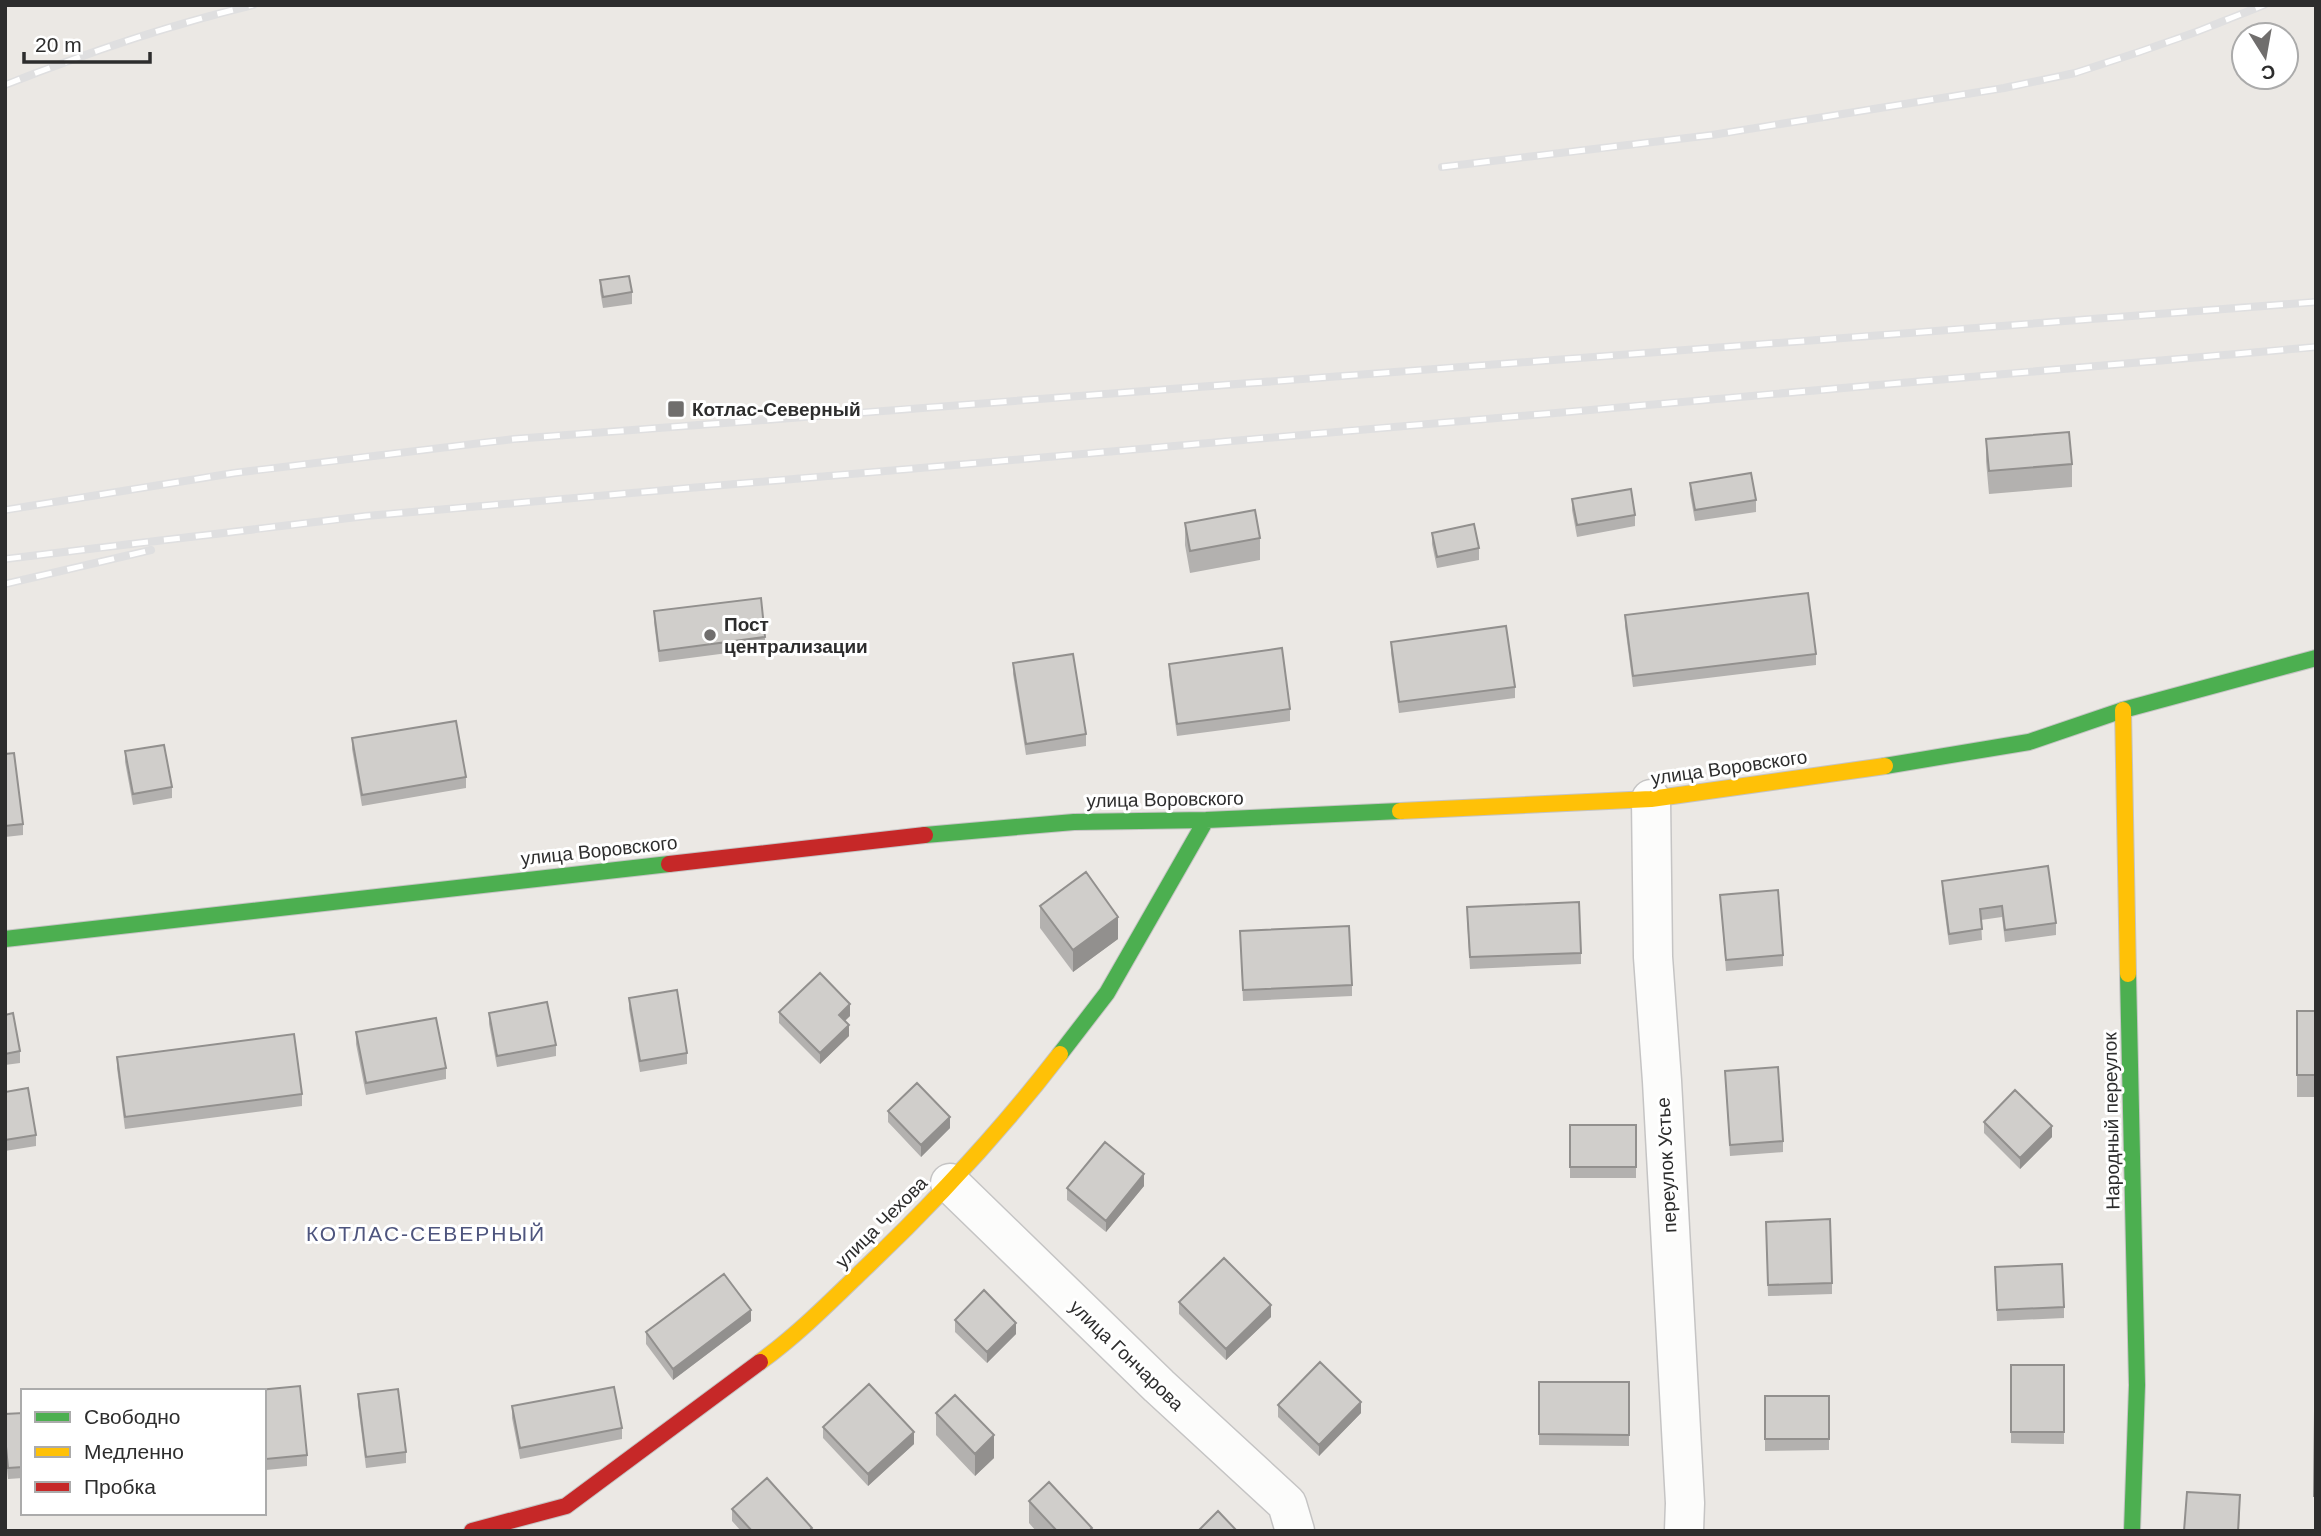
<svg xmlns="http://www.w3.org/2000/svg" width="2321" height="1536" font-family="Arial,sans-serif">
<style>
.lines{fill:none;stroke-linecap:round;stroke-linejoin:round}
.street-casing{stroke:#c5c4c4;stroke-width:41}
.fast-casing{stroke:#c5c4c4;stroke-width:18}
.slow-casing{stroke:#c5c4c4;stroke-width:18}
.jam-casing{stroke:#c5c4c4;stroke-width:18}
.street{stroke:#fcfcfb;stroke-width:38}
.fast{stroke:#4caf50;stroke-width:16}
.slow{stroke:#ffc107;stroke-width:16}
.jam{stroke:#c62828;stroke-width:16}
.rail-casing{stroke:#dfdfe0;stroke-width:8}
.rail{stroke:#fff;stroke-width:5;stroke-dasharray:16;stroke-linecap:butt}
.wall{fill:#b3b1af}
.shaded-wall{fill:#92908e}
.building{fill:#d0cecb;stroke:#92908e;stroke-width:2}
.poi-dot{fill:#706e6d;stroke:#fff;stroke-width:2.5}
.labels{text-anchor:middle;stroke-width:6;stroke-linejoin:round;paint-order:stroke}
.poi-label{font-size:19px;font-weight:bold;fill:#2d2d2d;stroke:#fff;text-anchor:start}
.street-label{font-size:19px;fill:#2d2d2d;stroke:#fff}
.neighbourhood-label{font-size:21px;letter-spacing:2px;fill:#4e557e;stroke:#fff}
</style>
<rect width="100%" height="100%" fill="#ebe8e4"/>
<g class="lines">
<defs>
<path id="street" d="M1651,799L1653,957L1662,1081L1685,1503L1684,1531
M950,1183L1159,1386L1287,1504L1295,1531"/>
<path id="fast" d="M1885,766L2029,742L2123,710L2316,658
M925,835L1074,822L1206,820L1400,811
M5,939L669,864
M2128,974L2137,1385L2132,1531
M1060,1054L1107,993L1206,820"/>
<path id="slow" d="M2123,710L2128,974
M1400,811L1651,799L1885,766
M760,1362C797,1335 828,1304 861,1272C933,1204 1000,1132 1060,1054"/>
<path id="jam" d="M669,864L925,835
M472,1531L566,1506L760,1362"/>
</defs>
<use href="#street" class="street-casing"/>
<use href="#fast" class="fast-casing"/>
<use href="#slow" class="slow-casing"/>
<use href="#jam" class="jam-casing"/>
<use href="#street" class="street"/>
<use href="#fast" class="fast"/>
<use href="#slow" class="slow"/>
<use href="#jam" class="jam"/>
<defs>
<path id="rail" d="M5,85C86,53 169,25 253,5
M1442,167L1712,135L2004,88L2075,73L2139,52L2196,32L2264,5
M5,510L234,473L514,439L2316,302
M5,559L366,516L2316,347
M5,584L151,550"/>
</defs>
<use href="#rail" class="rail-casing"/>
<use href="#rail" class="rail"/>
</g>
<path class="wall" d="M600,280L632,292V304L603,308L600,291Z
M1986,439L2072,464V487L1989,494L1986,461Z
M1690,483L1756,500V512L1695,521L1690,494Z
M1572,499L1635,515V526L1577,537L1572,510Z
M1185,523L1260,538V560L1190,573L1185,545Z
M1432,533L1479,548V560L1437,568L1432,544Z
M654,611L765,637V648L659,662L654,622Z
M1625,615L1816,654V665L1633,687L1625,626Z
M1391,642L1515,687V698L1399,713L1391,653Z
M1013,663L1086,734V746L1026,755L1013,674Z
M1169,664L1290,709V721L1177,736L1169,675Z
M352,738L466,777V788L362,806L352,749Z
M125,751L172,787V798L133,805L125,762Z
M5,754L23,824V835L5,837Z
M1942,881L2056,923V935L2005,942L2002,917L1981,920L1982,940L1949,945L1942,892Z
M1720,895L1783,955V966L1726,971Z
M1040,906L1118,939L1073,972L1040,928Z
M1467,918L1581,953V964L1470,969Z
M1240,931L1352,985V996L1243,1001Z
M629,998L687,1053V1064L640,1072L629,1009Z
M2297,1011H2316V1097H2297Z
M779,1012L850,1016L845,1021L849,1036L820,1064L779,1023Z
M489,1013L556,1045V1056L497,1067L489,1024Z
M5,1015L20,1051V1063L5,1065Z
M356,1032L446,1068V1079L366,1095L356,1044Z
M117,1057L302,1094V1106L125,1129L117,1068Z
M1725,1071L1783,1141V1152L1730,1156Z
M5,1092L36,1135V1146L5,1151Z
M888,1111L950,1128L921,1157L888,1122Z
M1984,1122L2052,1137L2020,1169L1984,1133Z
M1570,1125H1636V1178H1570Z
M1144,1186L1106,1232L1067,1200V1188Z
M1766,1233L1832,1283V1294L1768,1296Z
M1995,1267L2064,1307V1318L1997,1321Z
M1179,1302L1271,1317L1226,1360L1179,1314Z
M955,1320L1016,1334L987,1363L955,1332Z
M751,1321L673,1380L646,1344V1332Z
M2011,1365H2064V1444L2011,1443Z
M1539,1382H1629V1446L1539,1445Z
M264,1391L307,1455V1466L266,1470L264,1451Z
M358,1394L406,1452V1463L366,1468L358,1405Z
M1765,1396H1829V1450L1765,1451Z
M1278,1405L1361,1413L1319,1456L1278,1417Z
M512,1406L622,1428V1439L520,1459L512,1418Z
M2315,1411H2316V1518H2314Z
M23,1413V1478L8,1479L5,1447V1414Z
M936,1413L994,1458L975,1476L936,1435Z
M823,1427L914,1444L868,1486L823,1438Z
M1029,1501L1092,1531H1036L1029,1523Z
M732,1509L812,1531H741L732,1521Z"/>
<path class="shaded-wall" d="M1118,917V939L1073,972V950Z
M850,1004V1016L839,1026V1015Z
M849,1025V1036L820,1064V1053Z
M950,1117V1128L921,1157V1145Z
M2052,1126V1137L2020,1169V1158Z
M1144,1174V1186L1106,1232V1221Z
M1271,1305V1317L1226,1360V1349Z
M751,1310V1321L673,1380V1369Z
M1016,1323V1334L987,1363V1352Z
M1361,1402V1413L1319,1456V1445Z
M914,1432V1444L868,1486V1474Z
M994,1435V1458L975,1476V1454Z
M2240,1495L2239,1531H2238Z"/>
<path class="building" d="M629,276L632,292L603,297L600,280Z
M2069,432L2072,464L1989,471L1986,439Z
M1751,473L1756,500L1695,510L1690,483Z
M1631,489L1635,515L1577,525L1572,499Z
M1255,510L1260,538L1190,551L1185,523Z
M1474,524L1479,548L1437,557L1432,533Z
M1808,593L1816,654L1633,676L1625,615Z
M761,598L765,637L659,651L654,611Z
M1506,626L1515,687L1399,702L1391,642Z
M1282,648L1290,709L1177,724L1169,664Z
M1073,654L1086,734L1026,744L1013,663Z
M456,721L466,777L362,795L352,738Z
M164,745L172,787L133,794L125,751Z
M14,753L23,824L5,826V754Z
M2048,866L2056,923L2005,930L2002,906L1980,909L1982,929L1949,934L1942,881Z
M1086,872L1118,917L1073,950L1040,906Z
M1778,890L1783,955L1726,960L1720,895Z
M1579,902L1581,953L1470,957L1467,907Z
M1349,926L1352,985L1243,990L1240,931Z
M820,973L850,1004L839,1015L849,1025L820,1053L779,1012Z
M677,990L687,1053L640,1061L629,998Z
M547,1002L556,1045L497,1056L489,1013Z
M2297,1011H2316V1075H2297Z
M13,1013L20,1051L5,1054V1015Z
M436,1018L446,1068L366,1083L356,1032Z
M294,1034L302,1094L125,1117L117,1057Z
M1778,1067L1783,1141L1730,1145L1725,1071Z
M917,1083L950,1117L921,1145L888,1111Z
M28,1088L36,1135L5,1140V1092Z
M2015,1090L2052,1126L2020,1158L1984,1122Z
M1570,1125H1636V1167H1570Z
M1105,1142L1144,1174L1106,1221L1067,1188Z
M1830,1219L1832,1283L1768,1285L1766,1222Z
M1224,1258L1271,1305L1226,1349L1179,1302Z
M2062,1264L2064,1307L1997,1310L1995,1267Z
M724,1274L751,1310L673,1369L646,1332Z
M984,1290L1016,1323L987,1352L955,1320Z
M1320,1362L1361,1402L1319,1445L1278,1405Z
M2011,1365H2064V1432H2011Z
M1539,1382H1629V1435L1539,1434Z
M869,1384L914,1432L868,1474L823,1427Z
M300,1386L307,1455L266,1459L264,1440V1391H259V1390Z
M614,1387L622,1428L520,1448L512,1406Z
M398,1389L406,1452L366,1457L358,1394Z
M955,1395L994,1435L975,1454L936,1413Z
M1765,1396H1829V1439H1765Z
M2315,1411H2316V1496H2314Z
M23,1413V1467L8,1468L5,1436V1414Z
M767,1478L812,1528L809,1531H752L732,1509Z
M1049,1482L1092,1528L1089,1531H1057L1029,1501Z
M2187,1492L2240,1495L2238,1531H2184Z
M1218,1511L1237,1531H1198Z"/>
<g class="poi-dot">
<rect x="667" y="400" width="18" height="18" rx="3.5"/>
<circle cx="710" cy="635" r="7"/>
</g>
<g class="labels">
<g class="poi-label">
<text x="692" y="416">Котлас-Северный</text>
<text x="724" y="631">Пост<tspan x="724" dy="22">централизации</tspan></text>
</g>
<g class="street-label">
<text transform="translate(1729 767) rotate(-8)" y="7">улица Воровского</text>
<text transform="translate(1165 799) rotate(-1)" y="7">улица Воровского</text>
<text transform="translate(599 850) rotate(-6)" y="7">улица Воровского</text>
<text transform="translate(2111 1121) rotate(-91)" y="7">Народный переулок</text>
<text transform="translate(1666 1165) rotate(-93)" y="7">переулок Устье</text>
<text transform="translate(881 1222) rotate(-45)" y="7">улица Чехова</text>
<text transform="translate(1127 1355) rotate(44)" y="7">улица Гончарова</text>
</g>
<g class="neighbourhood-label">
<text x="426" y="1241">КОТЛАС-СЕВЕРНЫЙ</text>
</g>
</g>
<rect width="2321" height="1536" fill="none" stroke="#2d2d2d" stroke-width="14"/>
<rect x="21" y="1389" width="245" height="126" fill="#ffffff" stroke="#ababab" stroke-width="2"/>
<rect x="35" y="1412" width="35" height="10" fill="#4caf50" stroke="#ababab" stroke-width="2"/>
<text x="84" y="1424" font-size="21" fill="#2d2d2d">Свободно</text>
<rect x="35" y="1447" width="35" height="10" fill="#ffc107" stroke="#ababab" stroke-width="2"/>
<text x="84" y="1459" font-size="21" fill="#2d2d2d">Медленно</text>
<rect x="35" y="1482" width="35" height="10" fill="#c62828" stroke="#ababab" stroke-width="2"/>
<text x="84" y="1494" font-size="21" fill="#2d2d2d">Пробка</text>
<g transform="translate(2265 56) rotate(169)"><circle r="33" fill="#ffffff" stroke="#ababab" stroke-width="2"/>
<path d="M0-5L12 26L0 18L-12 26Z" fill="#706e6d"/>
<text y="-10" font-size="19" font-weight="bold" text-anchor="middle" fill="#2d2d2d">С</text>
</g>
<path d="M24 52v10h126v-10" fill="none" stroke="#2d2d2d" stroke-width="3.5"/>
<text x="35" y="52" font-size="21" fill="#2d2d2d" stroke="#ffffff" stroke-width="5" paint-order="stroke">20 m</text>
</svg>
